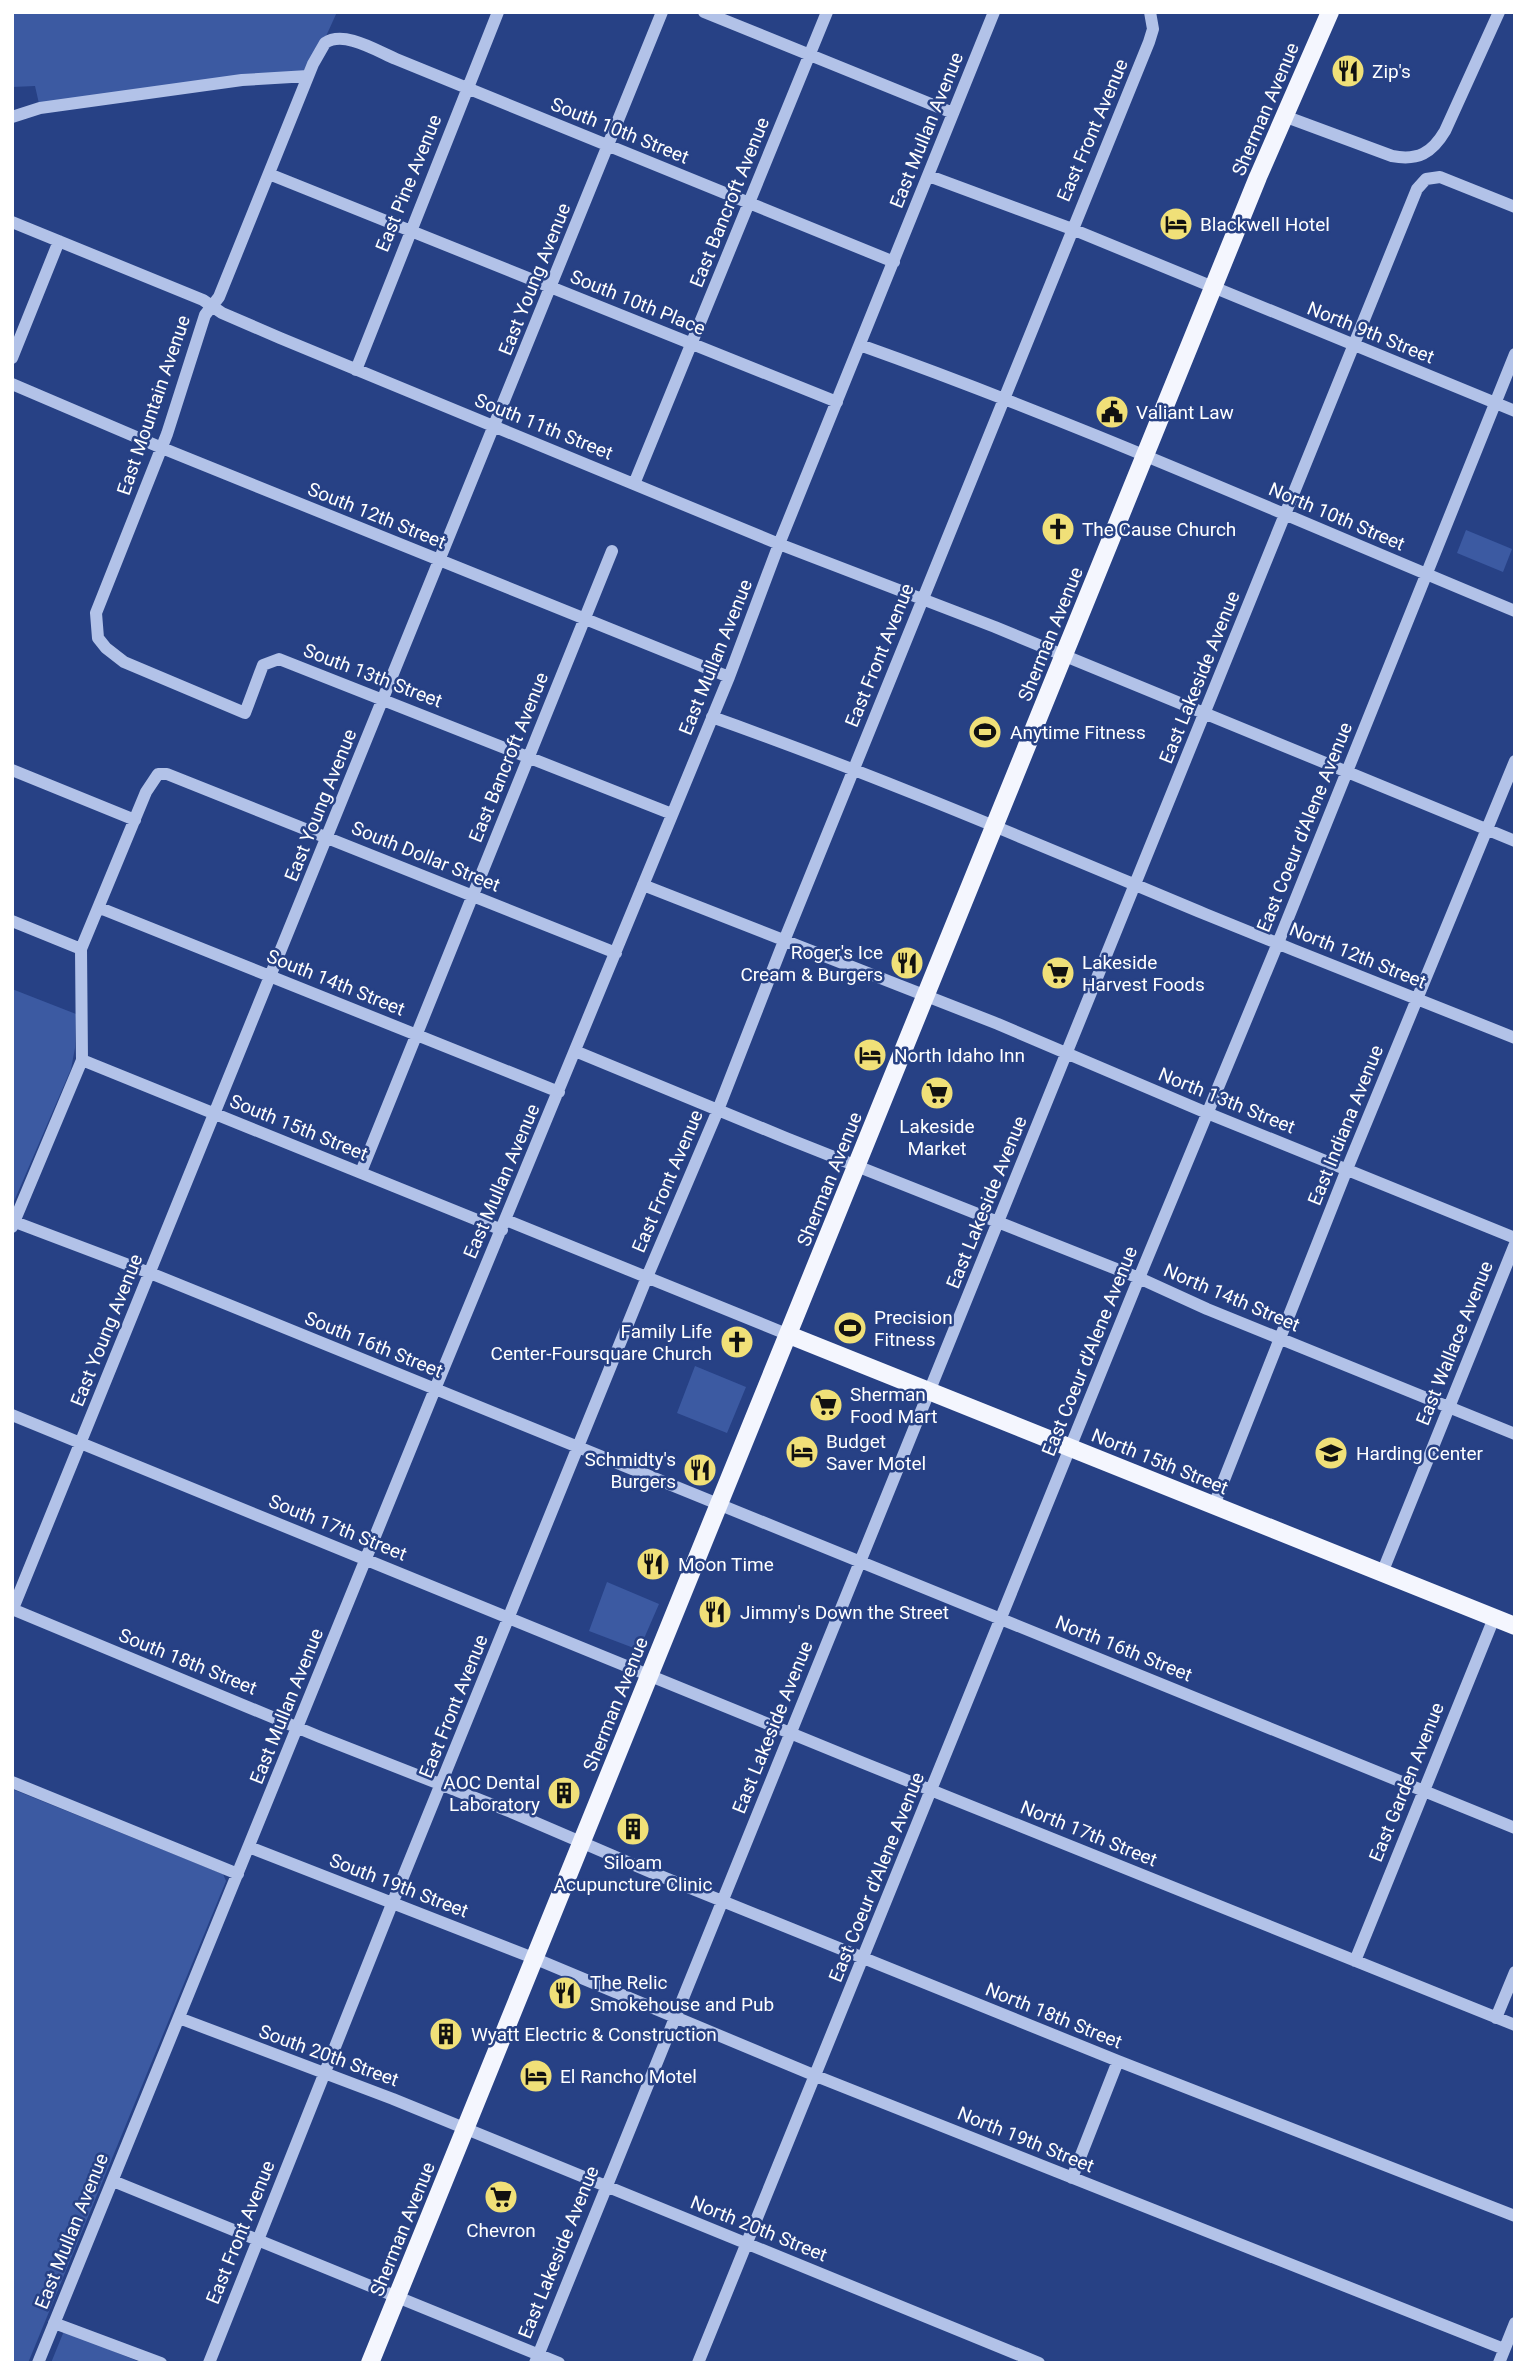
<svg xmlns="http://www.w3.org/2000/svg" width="1527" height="2375" font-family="Roboto,sans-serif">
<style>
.green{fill:#3c5aa2}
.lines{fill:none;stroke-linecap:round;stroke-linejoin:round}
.minor{stroke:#b2c2e8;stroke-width:12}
.major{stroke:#f4f6fe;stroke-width:18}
.labels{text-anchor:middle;stroke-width:5;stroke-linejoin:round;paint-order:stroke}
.poi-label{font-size:19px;fill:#fff;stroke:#274185;text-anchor:start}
.street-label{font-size:19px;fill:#fff;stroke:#274185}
</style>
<rect width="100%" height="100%" fill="#274185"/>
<path class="green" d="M12,12H337L308,76L40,108L35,86L12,87Z
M1466,530L1512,549L1503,572L1457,553Z
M12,989L76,1014L75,1048L71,1069L12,1206Z
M695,1366L746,1387L727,1433L677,1413Z
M607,1582L659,1604L639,1650L589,1631Z
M12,1789L223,1874L226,1881L28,2363H12Z
M64,2331L142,2363H51Z"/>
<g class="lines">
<path class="minor" d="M704,12L953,113
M1284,116L1392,156C1418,161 1432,153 1445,131L1499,12
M12,117L40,108L242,80L308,76
M269,174L837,402
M929,176L1072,229L1515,411
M12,222L203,300L222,313L280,338L779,544L995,627L1515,841
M860,345C1082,424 1297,521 1515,611
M12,358L59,241
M356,370L498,12
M12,384L162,448L729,677
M634,484L827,12
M712,717C879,776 1042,846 1205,914C1308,956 1411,997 1515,1038
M12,770L135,820
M672,814L279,659L263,665L245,713L124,662L106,648L98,638L96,613L167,434L205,315L219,297L313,64L325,43C344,30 377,51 396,59L894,262
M643,885L998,1024L1207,1113L1515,1238
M100,908L559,1092
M12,921L81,949
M575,1051L786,1138L1139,1278L1207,1309L1515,1434
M82,1060L502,1230
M361,1172L612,551
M506,1220L789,1335
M15,1222L150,1273L1515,1828
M12,1227L82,1060L81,949L146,792L158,774H167L616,953
M12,1415L861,1762L1515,2025
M1214,1505L1347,1169L1515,761
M1382,1573L1515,1244
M12,1609L320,1737L511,1812L653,1873L1118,2061L1515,2216
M12,1611L662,12
M12,1782L238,1874
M249,1847L536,1959L816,2076L1504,2349
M1355,1961L1494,1618
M179,2018L393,2099L1039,2363
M1496,2018L1515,1972
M1072,2178L1118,2061
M113,2181L559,2363
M54,2323L161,2363
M38,2363L435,1389L729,677L779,544L994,12
M209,2363L392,1904L647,1277L718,1110L784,941L1149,42L1153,29L1150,12
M535,2363L1417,189L1426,179L1440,177L1515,207
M698,2363L1139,1278L1278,943L1515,354
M1499,2363L1515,2323"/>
<path class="major" d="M789,1335L1515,1626
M370,2363L1258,177L1330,12"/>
</g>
<defs>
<symbol id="restaurant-disc" viewBox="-11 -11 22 22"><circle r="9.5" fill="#f0e078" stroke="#274185"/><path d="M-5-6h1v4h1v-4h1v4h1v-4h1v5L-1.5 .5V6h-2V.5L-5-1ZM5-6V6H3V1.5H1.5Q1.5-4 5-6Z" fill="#111"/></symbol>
<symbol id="hotel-disc" viewBox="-11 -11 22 22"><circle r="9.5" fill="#f0e078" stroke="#274185"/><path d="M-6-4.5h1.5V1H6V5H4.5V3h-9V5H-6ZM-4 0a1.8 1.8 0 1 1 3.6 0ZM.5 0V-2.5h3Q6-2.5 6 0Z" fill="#111"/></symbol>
<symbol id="civic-disc" viewBox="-11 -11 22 22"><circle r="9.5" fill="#f0e078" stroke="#274185"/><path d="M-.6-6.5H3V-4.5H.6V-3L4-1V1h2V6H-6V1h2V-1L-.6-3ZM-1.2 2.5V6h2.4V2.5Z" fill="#111"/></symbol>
<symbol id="church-disc" viewBox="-11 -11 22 22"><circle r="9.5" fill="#f0e078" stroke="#274185"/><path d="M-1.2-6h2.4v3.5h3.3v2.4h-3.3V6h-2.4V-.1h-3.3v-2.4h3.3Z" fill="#111"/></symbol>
<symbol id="stadium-disc" viewBox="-11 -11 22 22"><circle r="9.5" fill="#f0e078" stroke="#274185"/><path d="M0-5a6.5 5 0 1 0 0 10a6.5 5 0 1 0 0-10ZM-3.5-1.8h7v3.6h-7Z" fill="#111"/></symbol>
<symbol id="supermarket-disc" viewBox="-11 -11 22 22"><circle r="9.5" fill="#f0e078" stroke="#274185"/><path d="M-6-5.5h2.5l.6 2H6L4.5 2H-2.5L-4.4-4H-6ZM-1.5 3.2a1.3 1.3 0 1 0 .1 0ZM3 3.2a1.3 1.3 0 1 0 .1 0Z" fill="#111"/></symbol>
<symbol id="school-disc" viewBox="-11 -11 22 22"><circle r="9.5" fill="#f0e078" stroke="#274185"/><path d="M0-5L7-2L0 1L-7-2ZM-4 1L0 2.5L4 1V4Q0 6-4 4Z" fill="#111"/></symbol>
<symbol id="building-disc" viewBox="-11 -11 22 22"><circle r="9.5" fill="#f0e078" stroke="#274185"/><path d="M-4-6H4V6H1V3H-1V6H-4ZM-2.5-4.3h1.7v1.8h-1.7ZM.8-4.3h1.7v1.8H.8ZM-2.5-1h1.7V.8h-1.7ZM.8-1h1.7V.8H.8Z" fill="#111"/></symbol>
</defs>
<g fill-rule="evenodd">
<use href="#restaurant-disc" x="1329" y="52" width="38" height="38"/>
<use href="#hotel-disc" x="1157" y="205" width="38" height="38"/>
<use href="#civic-disc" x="1093" y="393" width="38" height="38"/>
<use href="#church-disc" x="1039" y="510" width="38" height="38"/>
<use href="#stadium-disc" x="966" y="713" width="38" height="38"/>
<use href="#restaurant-disc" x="888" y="944" width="38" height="38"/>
<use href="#supermarket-disc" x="1039" y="954" width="38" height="38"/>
<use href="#hotel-disc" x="851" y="1036" width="38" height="38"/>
<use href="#supermarket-disc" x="918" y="1074" width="38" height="38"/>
<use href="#stadium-disc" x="831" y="1309" width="38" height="38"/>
<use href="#church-disc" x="718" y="1323" width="38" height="38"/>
<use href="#supermarket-disc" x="807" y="1386" width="38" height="38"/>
<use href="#hotel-disc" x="783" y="1433" width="38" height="38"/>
<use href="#school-disc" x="1312" y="1434" width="38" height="38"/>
<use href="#restaurant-disc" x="681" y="1451" width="38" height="38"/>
<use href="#restaurant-disc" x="634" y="1545" width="38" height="38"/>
<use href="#restaurant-disc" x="696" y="1593" width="38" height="38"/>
<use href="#building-disc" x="545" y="1774" width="38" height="38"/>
<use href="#building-disc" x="614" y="1810" width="38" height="38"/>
<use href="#restaurant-disc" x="546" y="1974" width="38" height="38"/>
<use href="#building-disc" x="427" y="2015" width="38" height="38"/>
<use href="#hotel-disc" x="517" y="2057" width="38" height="38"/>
<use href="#supermarket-disc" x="482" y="2178" width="38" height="38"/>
</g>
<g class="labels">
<g class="poi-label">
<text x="1372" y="78">Zip's</text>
<text x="1200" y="231">Blackwell Hotel</text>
<text x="1136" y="419">Valiant Law</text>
<text x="1082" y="536">The Cause Church</text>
<text x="1010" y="739">Anytime Fitness</text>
<text x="883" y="959" text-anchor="end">Roger's Ice<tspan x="883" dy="22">Cream &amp; Burgers</tspan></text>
<text x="1082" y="969">Lakeside<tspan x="1082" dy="22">Harvest Foods</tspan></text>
<text x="894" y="1062">North Idaho Inn</text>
<text x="937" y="1133" text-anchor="middle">Lakeside<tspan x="937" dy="22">Market</tspan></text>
<text x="874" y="1324">Precision<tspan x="874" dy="22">Fitness</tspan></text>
<text x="712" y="1338" text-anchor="end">Family Life<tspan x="712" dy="22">Center-Foursquare Church</tspan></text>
<text x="850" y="1401">Sherman<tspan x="850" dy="22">Food Mart</tspan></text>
<text x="826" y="1448">Budget<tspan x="826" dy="22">Saver Motel</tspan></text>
<text x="1356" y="1460">Harding Center</text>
<text x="676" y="1466" text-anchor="end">Schmidty's<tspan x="676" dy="22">Burgers</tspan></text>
<text x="678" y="1571">Moon Time</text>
<text x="740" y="1619">Jimmy's Down the Street</text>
<text x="540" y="1789" text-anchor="end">AOC Dental<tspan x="540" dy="22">Laboratory</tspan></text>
<text x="633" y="1869" text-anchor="middle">Siloam<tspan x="633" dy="22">Acupuncture Clinic</tspan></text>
<text x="590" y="1989">The Relic<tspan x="590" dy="22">Smokehouse and Pub</tspan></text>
<text x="471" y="2041">Wyatt Electric &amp; Construction</text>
<text x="560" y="2083">El Rancho Motel</text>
<text x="501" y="2237" text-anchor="middle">Chevron</text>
</g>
<g class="street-label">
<text transform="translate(1265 109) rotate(-67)" y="7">Sherman Avenue</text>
<text transform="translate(620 130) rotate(22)" y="7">South 10th Street</text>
<text transform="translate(926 130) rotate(-68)" y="7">East Mullan Avenue</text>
<text transform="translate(1092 130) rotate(-67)" y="7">East Front Avenue</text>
<text transform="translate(408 183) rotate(-68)" y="7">East Pine Avenue</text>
<text transform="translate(729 202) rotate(-68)" y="7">East Bancroft Avenue</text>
<text transform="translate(534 279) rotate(-68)" y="7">East Young Avenue</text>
<text transform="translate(638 302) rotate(22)" y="7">South 10th Place</text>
<text transform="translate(1371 332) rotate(22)" y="7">North 9th Street</text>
<text transform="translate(153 405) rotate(-71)" y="7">East Mountain Avenue</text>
<text transform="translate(544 426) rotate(22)" y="7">South 11th Street</text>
<text transform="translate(377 515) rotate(22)" y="7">South 12th Street</text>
<text transform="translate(1337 516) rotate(23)" y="7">North 10th Street</text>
<text transform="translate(1050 634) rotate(-68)" y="7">Sherman Avenue</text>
<text transform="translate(879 655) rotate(-68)" y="7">East Front Avenue</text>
<text transform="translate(715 657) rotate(-68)" y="7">East Mullan Avenue</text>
<text transform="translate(373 675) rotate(21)" y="7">South 13th Street</text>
<text transform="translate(1199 677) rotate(-68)" y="7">East Lakeside Avenue</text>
<text transform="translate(508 757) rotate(-68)" y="7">East Bancroft Avenue</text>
<text transform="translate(320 805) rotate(-68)" y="7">East Young Avenue</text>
<text transform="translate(1304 827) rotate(-68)" y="7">East Coeur d'Alene Avenue</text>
<text transform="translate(426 856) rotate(22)" y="7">South Dollar Street</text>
<text transform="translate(1358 955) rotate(22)" y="7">North 12th Street</text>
<text transform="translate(336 982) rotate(22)" y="7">South 14th Street</text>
<text transform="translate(1227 1100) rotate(22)" y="7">North 13th Street</text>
<text transform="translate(1345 1125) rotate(-68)" y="7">East Indiana Avenue</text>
<text transform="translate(299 1127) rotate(22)" y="7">South 15th Street</text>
<text transform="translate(829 1179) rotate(-68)" y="7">Sherman Avenue</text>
<text transform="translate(501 1181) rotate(-67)" y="7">East Mullan Avenue</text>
<text transform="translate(667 1181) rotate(-67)" y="7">East Front Avenue</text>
<text transform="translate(986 1202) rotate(-68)" y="7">East Lakeside Avenue</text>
<text transform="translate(1232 1297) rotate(23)" y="7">North 14th Street</text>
<text transform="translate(106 1330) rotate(-68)" y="7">East Young Avenue</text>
<text transform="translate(1454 1343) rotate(-68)" y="7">East Wallace Avenue</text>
<text transform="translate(374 1344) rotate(22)" y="7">South 16th Street</text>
<text transform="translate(1089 1351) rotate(-68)" y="7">East Coeur d'Alene Avenue</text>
<text transform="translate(1160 1461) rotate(22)" y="7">North 15th Street</text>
<text transform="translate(338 1527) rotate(22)" y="7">South 17th Street</text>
<text transform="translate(1124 1648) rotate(22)" y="7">North 16th Street</text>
<text transform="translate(188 1661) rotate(22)" y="7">South 18th Street</text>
<text transform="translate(615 1704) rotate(-68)" y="7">Sherman Avenue</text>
<text transform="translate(286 1706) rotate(-68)" y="7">East Mullan Avenue</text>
<text transform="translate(453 1706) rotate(-68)" y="7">East Front Avenue</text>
<text transform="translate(772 1727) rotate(-68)" y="7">East Lakeside Avenue</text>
<text transform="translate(1406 1782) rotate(-68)" y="7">East Garden Avenue</text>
<text transform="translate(1089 1833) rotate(22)" y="7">North 17th Street</text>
<text transform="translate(876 1877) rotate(-68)" y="7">East Coeur d'Alene Avenue</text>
<text transform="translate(399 1885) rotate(21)" y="7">South 19th Street</text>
<text transform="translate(1054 2015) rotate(22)" y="7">North 18th Street</text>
<text transform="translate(329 2055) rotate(20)" y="7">South 20th Street</text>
<text transform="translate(1026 2139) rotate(22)" y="7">North 19th Street</text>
<text transform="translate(759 2228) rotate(22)" y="7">North 20th Street</text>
<text transform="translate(402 2229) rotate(-68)" y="7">Sherman Avenue</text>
<text transform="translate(71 2231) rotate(-68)" y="7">East Mullan Avenue</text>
<text transform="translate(240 2232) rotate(-68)" y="7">East Front Avenue</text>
<text transform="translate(558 2252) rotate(-68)" y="7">East Lakeside Avenue</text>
</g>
</g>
<rect width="1527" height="2375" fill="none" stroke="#ffffff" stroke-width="28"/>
</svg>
